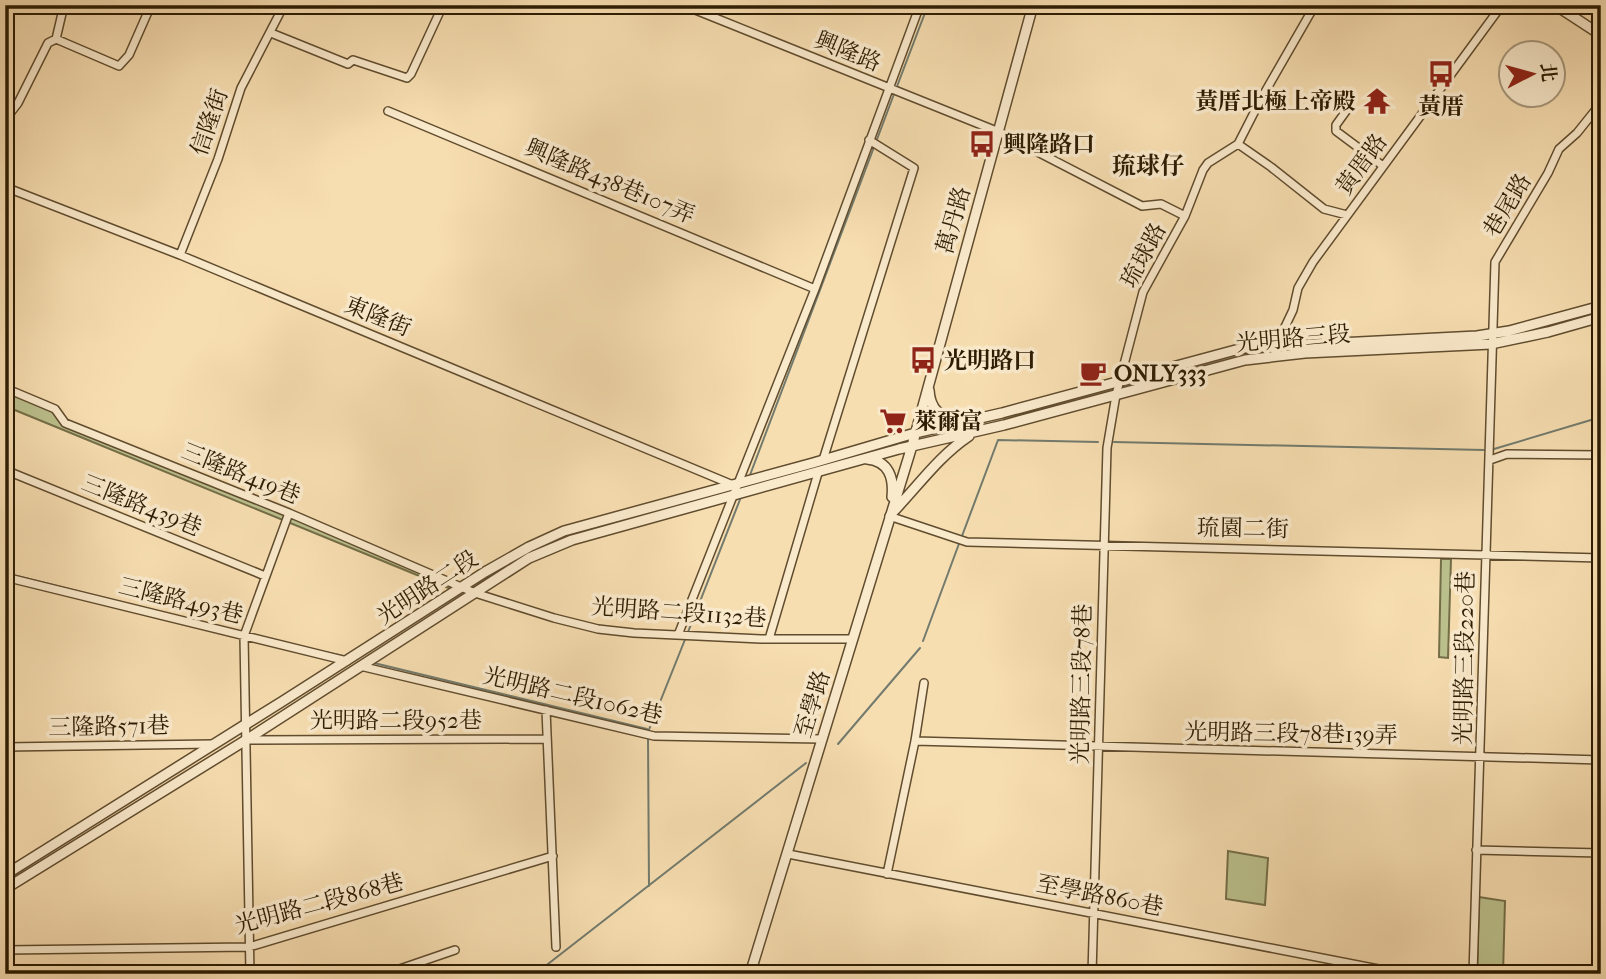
<svg xmlns="http://www.w3.org/2000/svg" width="1606" height="979" font-family="'IM FELL French Canon','Noto Serif TC',serif">
<style>
.green{fill:#bbc18d;stroke:#746e48;stroke-width:2}
.lines{fill:none;stroke-linecap:round;stroke-linejoin:round}
.stream{stroke:#727b6e;stroke-width:2}
.minor-casing{stroke:#604c2e;stroke-width:10}
.tertiary-casing{stroke:#604c2e;stroke-width:12}
.minor{stroke:#faeacc;stroke-width:7}
.tertiary{stroke:#faeacc;stroke-width:9}
.labels{text-anchor:middle;stroke-width:7;stroke-linejoin:round;paint-order:stroke}
.street-label{font-size:23px;fill:#2d1c03;stroke:#faeacc}
.poi-label{font-size:23px;font-weight:bold;fill:#2d1c03;stroke:#faeacc;text-anchor:start}
.neighbourhood-label{font-size:24px;font-weight:bold;fill:#2d1c03;stroke:#faeacc}
</style>
<rect width="100%" height="100%" fill="#f7deb1"/>
<filter id="stains"><feTurbulence type="fractalNoise" baseFrequency=".00286" numOctaves="4"/><feColorMatrix values="0 0 0 0 .2 0 0 0 0 .09 0 0 0 0 .02 0 0 0 .5 -.17"/></filter>
<radialGradient id="worn" r=".72"><stop offset=".6" stop-color="#630" stop-opacity="0"/><stop offset="1" stop-color="#630" stop-opacity=".3"/></radialGradient>
<path class="green" d="M5,388L55,409L65,423L461,587L456,591L5,406Z
M1441,559H1451L1448,658L1439,657Z
M1228,851L1268,858L1265,905L1226,899Z
M1479,897L1505,901L1503,974H1477Z"/>
<g class="lines">
<path class="stream" d="M896,89L928,5
M876,142L894,94
M1114,442L1484,450
M1494,449L1601,417
M750,475L874,147
M962,536L998,440L1098,442
M5,573L157,611
M688,632L741,497
M923,641L960,541
M315,650L344,656
M374,663L647,729
M648,732L686,637
M648,738L649,886
M838,744L920,648
M532,974L539,971L806,763"/>
<defs>
<path id="minor" d="M683,5L999,132L1142,206L1161,204L1185,216
M271,33L348,64L353,60L407,78L411,74L443,5
M56,39L119,66L129,55L151,5
M1349,107L1336,125V131L1383,166
M388,111L815,289
M5,120L18,103L48,43L56,39L64,5
M1238,144L1261,99L1315,5
M1238,144L1271,167L1324,209L1347,215
M5,187L180,255L733,485
M180,255L218,159L241,88L284,5
M1274,350L1293,310L1298,288L1313,262L1502,5
M5,388L55,409L65,423L289,513L475,593L554,618L598,629L634,633L761,639H852
M823,460L914,168L869,140
M1490,460L1507,454L1601,455
M5,470L265,576
M889,516L967,542L1601,558
M5,577L347,661
M678,635L815,289L920,5
M769,639L818,473
M360,666L654,736L821,739
M546,710L556,947
M246,740L546,739
M915,741L1601,760
M5,747L213,744
M1476,850L1601,853
M788,854L1404,974
M887,874L915,741L924,683
M5,950L249,947L553,856
M250,974L244,636L289,513
M385,974L455,950
M1092,974L1107,448L1116,395L1143,292L1185,216L1203,170L1208,163L1238,144
M1473,974L1495,262L1548,173L1559,149L1577,133L1601,103"/>
<path id="tertiary" d="M1555,5L1601,35
M929,390C930,409 940,418 959,420
M867,459C889,461 894,478 892,497
M893,512C918,486 939,456 969,436
M5,875L283,701L485,572L529,547L564,531L813,463L915,433L1002,413L1243,348L1477,336L1509,331L1601,306
M5,889L246,740L529,558L572,540L899,449L1004,425L1245,360L1305,353L1491,344L1548,332L1601,317
M750,974L912,446L1033,5"/>
</defs>
<use href="#minor" class="minor-casing"/>
<use href="#tertiary" class="tertiary-casing"/>
<use href="#minor" class="minor"/>
<use href="#tertiary" class="tertiary"/>
</g>
<defs>
<symbol id="bus-bare" viewBox="-9 -9 18 18"><path d="M-5-6H5V4H4V6H2V4H-2V6H-4V4H-5ZM-3.5-4V0h7V-4ZM-3.5 1.2v1.5H-2V1.2ZM2 1.2v1.5H3.5V1.2Z" fill="#8f2418" stroke="#faeacc" stroke-width="2.5" paint-order="stroke"/></symbol>
<symbol id="temple-bare" viewBox="-9 -9 18 18"><path d="M0-6L5-2H3V0L6.5 2.5H4V6H1.5V3h-3V6H-4V2.5H-6.5L-3 0V-2H-5Z" fill="#8f2418" stroke="#faeacc" stroke-width="2.5" paint-order="stroke"/></symbol>
<symbol id="cafe-bare" viewBox="-9 -9 18 18"><path d="M-5.5-4.5H6V0H3Q3 3.5 0 3.5H-2.5Q-5.5 3.5-5.5 0ZM3-3.2v2h1.7v-2ZM-6 4.5H4V6H-6Z" fill="#8f2418" stroke="#faeacc" stroke-width="2.5" paint-order="stroke"/></symbol>
<symbol id="supermarket-bare" viewBox="-9 -9 18 18"><path d="M-6-5.5h2.5l.6 2H6L4.5 2H-2.5L-4.4-4H-6ZM-1.5 3.2a1.3 1.3 0 1 0 .1 0ZM3 3.2a1.3 1.3 0 1 0 .1 0Z" fill="#8f2418" stroke="#faeacc" stroke-width="2.5" paint-order="stroke"/></symbol>
</defs>
<g fill-rule="evenodd">
<use href="#bus-bare" x="1422" y="55" width="38" height="38"/>
<use href="#temple-bare" x="1358" y="82" width="38" height="38"/>
<use href="#bus-bare" x="963" y="125" width="38" height="38"/>
<use href="#bus-bare" x="904" y="341" width="38" height="38"/>
<use href="#cafe-bare" x="1074" y="354" width="38" height="38"/>
<use href="#supermarket-bare" x="874" y="402" width="38" height="38"/>
</g>
<g class="labels">
<g class="street-label">
<text transform="translate(848 51) rotate(22)" y="8">興隆路</text>
<text transform="translate(209 122) rotate(-71)" y="8">信隆街</text>
<text transform="translate(1361 164) rotate(-54)" y="8">黃厝路</text>
<text transform="translate(610 181) rotate(23)" y="8">興隆路438巷107弄</text>
<text transform="translate(1507 205) rotate(-59)" y="8">巷尾路</text>
<text transform="translate(953 220) rotate(-74)" y="8">萬丹路</text>
<text transform="translate(1143 255) rotate(-62)" y="8">琉球路</text>
<text transform="translate(378 316) rotate(22)" y="8">東隆街</text>
<text transform="translate(1293 338) rotate(-5)" y="8">光明路三段</text>
<text transform="translate(241 473) rotate(22)" y="8">三隆路419巷</text>
<text transform="translate(142 505) rotate(22)" y="8">三隆路439巷</text>
<text transform="translate(1243 528) rotate(1)" y="8">琉園二街</text>
<text transform="translate(427 587) rotate(-33)" y="8">光明路二段</text>
<text transform="translate(181 600) rotate(14)" y="8">三隆路493巷</text>
<text transform="translate(679 612) rotate(4)" y="8">光明路二段1132巷</text>
<text transform="translate(1464 658) rotate(-89)" y="8">光明路三段220巷</text>
<text transform="translate(1081 684) rotate(-89)" y="8">光明路三段78巷</text>
<text transform="translate(573 695) rotate(13)" y="8">光明路二段1062巷</text>
<text transform="translate(812 704) rotate(-73)" y="8">至學路</text>
<text x="396" y="728">光明路二段952巷</text>
<text transform="translate(109 726) rotate(-1)" y="8">三隆路571巷</text>
<text transform="translate(1291 733) rotate(1)" y="8">光明路三段78巷139弄</text>
<text transform="translate(1100 895) rotate(11)" y="8">至學路860巷</text>
<text transform="translate(319 903) rotate(-15)" y="8">光明路二段868巷</text>
</g>
<g class="poi-label">
<text x="1356" y="109" text-anchor="end">黃厝北極上帝殿</text>
<text x="1441" y="114" text-anchor="middle">黃厝</text>
<text x="1003" y="152">興隆路口</text>
<text x="944" y="368">光明路口</text>
<text x="1114" y="381">ONLY333</text>
<text x="914" y="429">萊爾富</text>
</g>
<g class="neighbourhood-label">
<text x="1148" y="174">琉球仔</text>
</g>
</g>
<rect width="1606" height="979" fill="none" stroke="#f7deb1" stroke-width="28"/>
<rect x="7" y="7" width="1592" height="965" fill="none" stroke="#2d1c03" stroke-width="3.5"/>
<rect x="14" y="14" width="1578" height="951" fill="none" stroke="#2d1c03" stroke-width="2"/>
<g transform="translate(1532 74) rotate(84)"><circle r="33" fill="#faeacc" stroke="#a8987c" stroke-width="2"/>
<path d="M0-5L12 26L0 18L-12 26Z" fill="#8f2418"/>
<text y="-10" font-size="19" font-weight="bold" text-anchor="middle" fill="#2d1c03">北</text>
</g>
<rect width="100%" height="100%" filter="url(#stains)"/>
<rect width="100%" height="100%" fill="url(#worn)"/>
</svg>
